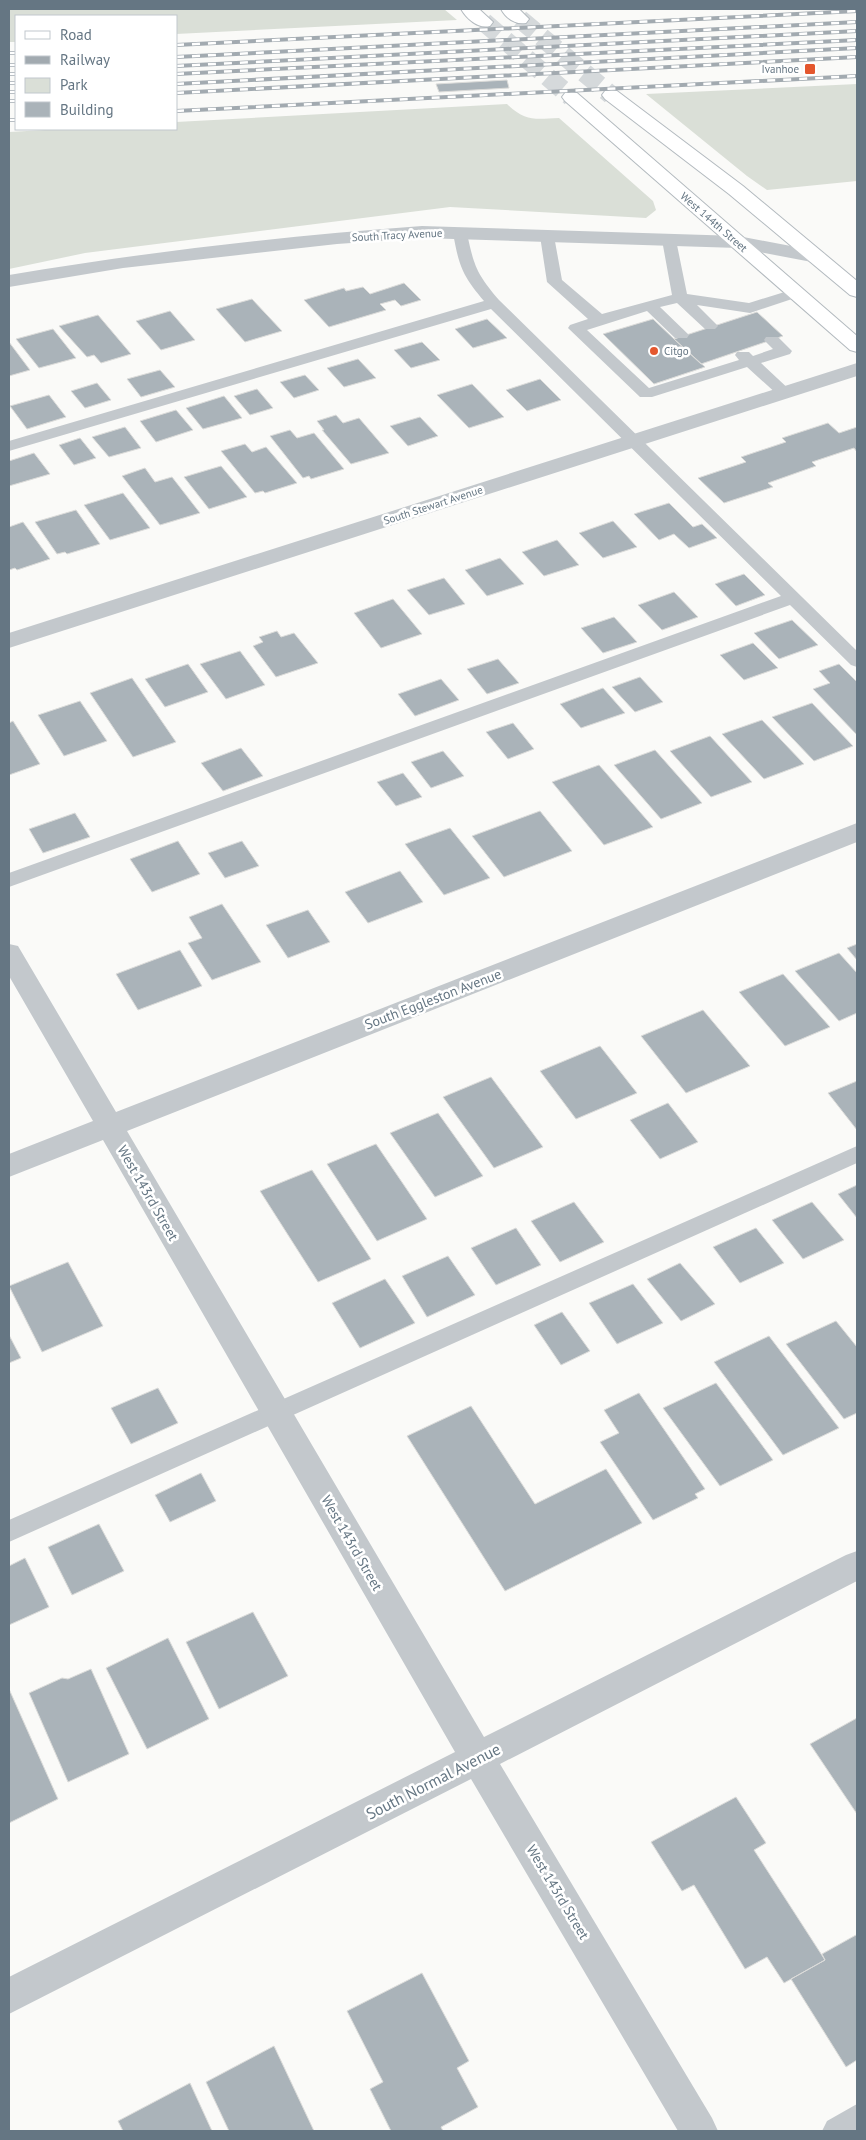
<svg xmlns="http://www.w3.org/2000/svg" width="866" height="2140" font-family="'PT Sans',sans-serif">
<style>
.green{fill:#dadfd7}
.building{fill:#aab3b9;stroke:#dcdcda}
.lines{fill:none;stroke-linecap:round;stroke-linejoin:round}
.secondary-tunnel{stroke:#d5d9db;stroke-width:19;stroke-dasharray:19 9;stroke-linecap:butt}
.secondary-casing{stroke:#b3babf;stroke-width:2}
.lane{fill:#c3c8cc;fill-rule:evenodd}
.street{fill:#c3c8cc;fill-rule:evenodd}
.secondary{fill:#fff;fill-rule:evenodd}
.rail-casing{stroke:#a2aab0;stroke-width:4}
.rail{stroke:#fff;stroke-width:2.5;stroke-dasharray:8;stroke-linecap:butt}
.poi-dot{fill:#e4572e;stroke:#fff;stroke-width:2}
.labels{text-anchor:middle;stroke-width:5;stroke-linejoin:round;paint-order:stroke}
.far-poi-label{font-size:11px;fill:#657683;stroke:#fff;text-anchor:end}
.far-street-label{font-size:11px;fill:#657683;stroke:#fff}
.street-label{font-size:14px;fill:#657683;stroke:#fff}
.near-street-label{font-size:16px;fill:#657683;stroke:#fff}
</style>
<rect width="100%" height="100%" fill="#fafaf8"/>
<path class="green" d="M9,9H444L457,20L176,34V16H16V42H9Z
M857,84V181L767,190L747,176L646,94Z
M507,104C526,122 535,119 559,118L653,201L656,210L646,218L450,207L85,253L9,269V132L63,129H176V122Z"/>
<path class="building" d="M507,80L509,88L439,92L436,84Z
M404,283L421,300L401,306L395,300L380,304L386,310L329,327L304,300L344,288L346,291L363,287L370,294Z
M252,299L282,331L245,342L216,309Z
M170,311L195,340L161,350L136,321Z
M757,312L783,336L701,364L674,339Z
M98,315L131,354L101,363L94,355L87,357L59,326Z
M487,319L507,338L473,348L455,329Z
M653,319L674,339L705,367L654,384L603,334Z
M53,329L76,358L39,368L16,339Z
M9,342L30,370L9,376Z
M422,342L440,360L411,368L394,350Z
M358,359L376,378L344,387L327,368Z
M160,370L175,387L141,397L127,379Z
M305,375L319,390L294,398L280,382Z
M540,379L561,400L527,411L506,390Z
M97,383L111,400L85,408L71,391Z
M472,384L504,417L469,428L437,395Z
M257,389L273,408L250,415L234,396Z
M49,395L66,417L27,429L10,406Z
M224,396L242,418L203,429L186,408Z
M176,410L193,430L156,442L140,421Z
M336,415L343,423L359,418L389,453L351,464L322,430H324L317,421Z
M420,417L438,436L408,446L390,426Z
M828,423L839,433L857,427V452L854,448L812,462L816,466L768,483L773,487L724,503L698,478L746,462L741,457L786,442L782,438Z
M125,427L141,448L109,457L92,437Z
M290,430L297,438L314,433L344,469L311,479L309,476L303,478L270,436Z
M80,438L96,458L74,465L59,445Z
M245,444L252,452L266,447L297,483L265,493L263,491L255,493L221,451Z
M34,453L50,474L9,486V461Z
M221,466L247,497L209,509L184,477Z
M145,468L155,482L172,477L200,513L160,525L122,476Z
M123,493L150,528L110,540L84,505Z
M669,503L693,527L702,524L717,538L689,548L674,534L659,540L634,514Z
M76,510L100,544L67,554L65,552L57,554L35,522Z
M613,521L637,547L603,558L579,533Z
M23,522L50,559L17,570L15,568L9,570V527Z
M557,540L579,565L544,576L522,552Z
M500,558L524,584L487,596L465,570Z
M744,574L765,595L736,606L715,584Z
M444,578L465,604L429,615L407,590Z
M674,592L698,617L662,630L638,605Z
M393,599L422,634L381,648L354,613Z
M614,617L637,642L603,653L581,628Z
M792,620L818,645L779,659L754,633Z
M277,631L281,637L294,633L318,663L276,677L253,646L263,642L259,637Z
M753,643L778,668L744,680L720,655Z
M240,651L265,685L226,699L200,664Z
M498,659L519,683L487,694L467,669Z
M188,664L208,692L165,707L145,679Z
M839,664L857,682V735L813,689L830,683L819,671Z
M640,677L663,702L635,712L612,687Z
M132,678L176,742L133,757L90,693Z
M441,679L459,700L415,716L398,694Z
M603,688L625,713L581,728L560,704Z
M80,701L107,741L64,756L38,715Z
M812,703L853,746L814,761L772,717Z
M762,720L804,764L764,779L722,734Z
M13,721L40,764L9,775V723Z
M513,723L534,749L508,759L486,732Z
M710,736L752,782L711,797L670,751Z
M241,748L263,776L223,791L201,763Z
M655,750L702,803L661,819L614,765Z
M443,751L464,776L431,788L411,762Z
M599,765L653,827L604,845L552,782Z
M403,773L422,797L396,806L377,782Z
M540,811L572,851L504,877L472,836Z
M75,813L90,837L43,853L29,829Z
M450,828L490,878L444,895L405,844Z
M178,841L200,874L152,892L130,859Z
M242,841L259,866L225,878L208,853Z
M400,871L423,902L368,923L345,892Z
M222,904L261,962L212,980L188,943L202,938L189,917Z
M308,910L330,942L288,958L266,925Z
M857,944V960L847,948Z
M180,950L202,986L138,1010L116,974Z
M839,953L857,973V1013L839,1021L795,971Z
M783,974L830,1027L785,1046L739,992Z
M703,1010L750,1066L686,1093L641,1036Z
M600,1046L637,1093L576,1119L540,1071Z
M491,1077L543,1147L494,1168L443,1097Z
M857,1081V1130L828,1093Z
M668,1103L698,1142L660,1159L630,1120Z
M438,1113L483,1176L435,1197L390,1133Z
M376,1144L427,1219L377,1241L327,1164Z
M312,1170L371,1259L318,1282L260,1191Z
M857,1185V1218L838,1194Z
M574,1202L604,1242L560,1262L531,1221Z
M812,1202L844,1240L803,1259L772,1220Z
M516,1228L541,1265L496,1285L471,1248Z
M756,1228L784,1263L740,1283L713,1247Z
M448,1256L475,1295L427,1317L402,1276Z
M68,1262L103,1326L42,1352L9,1286Z
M680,1263L715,1304L681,1321L647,1279Z
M385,1279L415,1323L360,1348L332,1303Z
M633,1284L663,1323L617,1344L589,1303Z
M562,1312L590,1351L561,1365L534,1325Z
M836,1321L857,1347V1413L844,1419L786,1344Z
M9,1335L21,1358L9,1363Z
M769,1336L839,1428L783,1455L714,1362Z
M716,1383L773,1460L720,1486L663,1408Z
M158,1388L178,1423L131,1444L111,1408Z
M639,1393L705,1489L695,1494L698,1498L653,1520L600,1442L619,1433L604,1410Z
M471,1406L535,1504L606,1469L642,1523L505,1591L407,1436Z
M201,1473L216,1501L170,1522L155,1495Z
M99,1524L124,1571L72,1595L48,1547Z
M25,1558L49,1607L9,1625V1566Z
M253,1612L288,1676L219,1709L186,1642Z
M168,1638L209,1719L147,1749L106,1668Z
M91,1669L129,1754L68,1782L29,1693L62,1678L68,1679Z
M9,1689L58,1799L9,1823Z
M857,1718V1814L810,1744Z
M736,1797L766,1843L754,1850L825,1960L784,1983L767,1957L745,1969L694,1885L682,1891L651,1842Z
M856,1935L857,1938V2060L846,2067L791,1979L825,1960L822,1954Z
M422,1973L469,2061L457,2068L478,2107L441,2127L443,2131H391L370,2089L383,2082L347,2011Z
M274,2046L314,2131H229L206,2082Z
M190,2083L212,2131H123L118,2121Z"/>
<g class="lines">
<path class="secondary-tunnel" d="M520,19L611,95
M484,22L571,97"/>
<defs>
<path id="secondary" d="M461,9H479L493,22L490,26C478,29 467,19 461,9Z
M501,9H519L529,19L526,23C515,25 506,18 501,9Z
M611,90L617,91L743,186L857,281V297L850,295L729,194L605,99L602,95L605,91Z
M571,92L577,93L857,336V352L850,350L565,101L562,97L565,93Z"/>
</defs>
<use href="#secondary" class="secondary-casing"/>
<path class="lane" d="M460,229L465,230L467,233C474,267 477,274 499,300L857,651V667L851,665L790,605L9,887V873L781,596L491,309L9,451V441L484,301C462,275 459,266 453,233L455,230Z
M547,232L552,233L554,236L562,280L602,314L672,295L662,240L664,237H674L676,240L687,294L749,303L791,290H801L804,293L801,296L750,313L697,305L718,326L715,329H705L677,303L660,307L689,335L687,338H675L647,311L587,330L649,388L739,360L735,355L737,352H749L753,356L773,349L764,340L766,337H778L792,351L790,354L761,363L793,393L791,396H779L747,367L652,397H640L568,328L570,325L588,319L547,282L540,236L542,233Z
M857,1146V1163L9,1542V1520Z
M857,2104V2131H822L827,2121Z"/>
<path class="street" d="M422,226L738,236L817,251L824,253L827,257L824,261L817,263L738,248L422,238L337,244L123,268L9,287V275C146,252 284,236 422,226Z
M857,363V376L9,648V633Z
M857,823V842L127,1131L484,1737L846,1555L857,1551V1581L500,1764L712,2118L718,2131H678L471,1779L9,2014V1977L455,1752L103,1140L9,1177V1154L93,1121L9,976V944L18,946L116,1112Z"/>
<use href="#secondary" class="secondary"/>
<defs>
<path id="rail" d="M176,45L857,11
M9,53H16
M176,57L857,22
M9,65H16
M176,66L857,31
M9,74H16
M176,74L857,40
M9,83H16
M176,84L857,48
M9,92H16
M176,93L857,57
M9,101H16
M176,111L857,76
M9,120H16"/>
</defs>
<use href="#rail" class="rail-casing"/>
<use href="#rail" class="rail"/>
</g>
<g class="poi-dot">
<rect x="804" y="63" width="12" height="12" rx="2.5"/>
<circle cx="654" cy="351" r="5"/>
</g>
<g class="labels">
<g class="far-poi-label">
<text x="799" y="73">Ivanhoe</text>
<text x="664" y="355" text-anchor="start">Citgo</text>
</g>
<g class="far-street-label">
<text transform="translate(714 222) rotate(41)" y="4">West 144th Street</text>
<text transform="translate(397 235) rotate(-3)" y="4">South Tracy Avenue</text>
<text transform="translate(433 505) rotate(-18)" y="4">South Stewart Avenue</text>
</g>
<g class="street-label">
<text transform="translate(433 999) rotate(-21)" y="5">South Eggleston Avenue</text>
<text transform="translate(148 1193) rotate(60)" y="5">West 143rd Street</text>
<text transform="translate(352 1543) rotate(60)" y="5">West 143rd Street</text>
<text transform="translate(558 1892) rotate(59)" y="5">West 143rd Street</text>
</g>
<g class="near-street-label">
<text transform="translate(433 1781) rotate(-27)" y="6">South Normal Avenue</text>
</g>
</g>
<rect width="866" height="2140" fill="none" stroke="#657683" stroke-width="20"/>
<rect x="15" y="15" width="162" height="115" fill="#ffffff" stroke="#c1c8cd"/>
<rect x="25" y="31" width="25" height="8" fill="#ffffff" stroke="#c1c8cd"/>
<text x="60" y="40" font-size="15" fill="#657683">Road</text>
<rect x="25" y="56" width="25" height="8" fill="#a2aab0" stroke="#c1c8cd"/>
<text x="60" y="65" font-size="15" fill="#657683">Railway</text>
<rect x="25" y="78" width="25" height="15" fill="#dadfd7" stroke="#c1c8cd"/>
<text x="60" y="90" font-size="15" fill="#657683">Park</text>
<rect x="25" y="102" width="25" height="15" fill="#aab3b9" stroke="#c1c8cd"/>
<text x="60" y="115" font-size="15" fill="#657683">Building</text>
</svg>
